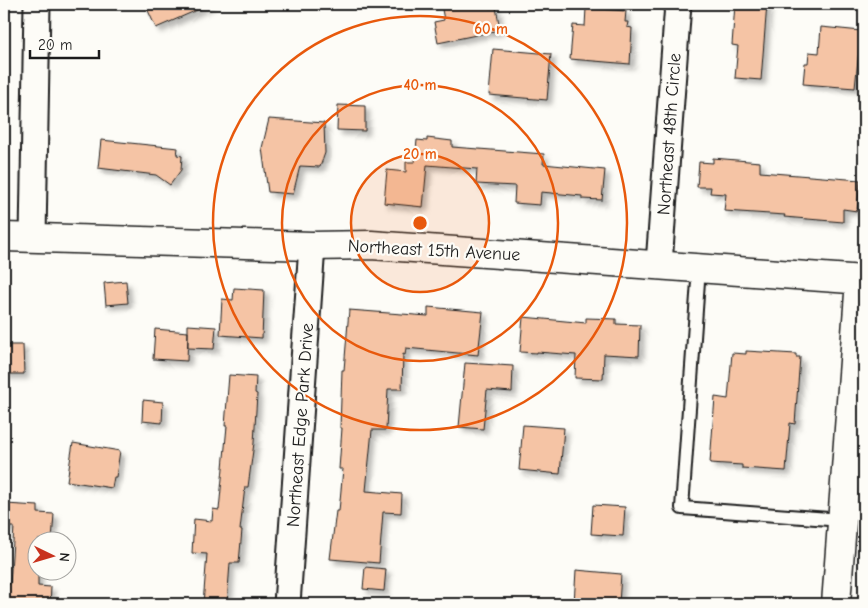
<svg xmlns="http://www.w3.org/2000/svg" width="868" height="608" font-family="'Comic Neue',sans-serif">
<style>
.building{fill:#f5c4a5;stroke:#1c1c1c;filter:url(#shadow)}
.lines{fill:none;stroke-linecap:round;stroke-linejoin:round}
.service-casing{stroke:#1c1c1c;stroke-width:16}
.minor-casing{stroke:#1c1c1c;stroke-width:29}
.tertiary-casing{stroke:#1c1c1c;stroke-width:31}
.service{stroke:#fdfcf7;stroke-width:12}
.minor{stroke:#fdfcf7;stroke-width:25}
.tertiary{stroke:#fdfcf7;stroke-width:28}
.ring{fill:none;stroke:#e8590c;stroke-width:2.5}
.labels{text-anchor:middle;stroke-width:4.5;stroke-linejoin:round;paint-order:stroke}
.street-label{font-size:18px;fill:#1c1c1c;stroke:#fdfcf7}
.centre{fill:#e8590c;stroke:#fdfcf7;stroke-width:2.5}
.ring-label{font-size:15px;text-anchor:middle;font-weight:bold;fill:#e8590c;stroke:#fdfcf7;stroke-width:4.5;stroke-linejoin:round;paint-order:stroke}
</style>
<defs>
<filter id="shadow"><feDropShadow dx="4.5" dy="4.5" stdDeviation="2.5" flood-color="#0004"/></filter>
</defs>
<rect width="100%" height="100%" fill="#fdfcf7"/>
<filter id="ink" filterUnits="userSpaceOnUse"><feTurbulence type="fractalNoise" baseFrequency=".02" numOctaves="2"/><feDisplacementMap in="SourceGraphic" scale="10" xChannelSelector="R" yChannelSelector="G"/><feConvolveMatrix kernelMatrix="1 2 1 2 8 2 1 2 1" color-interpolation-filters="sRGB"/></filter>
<g filter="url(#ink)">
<path class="building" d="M145,4H211L156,28Z
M441,4H489L490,8L496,7L500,30L438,43L434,22L444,20Z
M735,4H767L761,80L735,78L738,46L732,45Z
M586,8L626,11L625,22H628L627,27L632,28L630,64L570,59L573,25L585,26Z
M821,27L861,31L855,88L803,84L805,63H808L809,52L819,53Z
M493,49L551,54L547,100L489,95Z
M338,105L365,106V131L337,130Z
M269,119L324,123L325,153L320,167L300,166L293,194L268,192L262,148Z
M427,138L452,141V147L544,154L543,164L605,170L602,200L582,199V196L541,192L540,205L514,203L515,186L476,184L477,169L427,165L423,207L384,203L387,170L406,172V162H415L417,140L427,141Z
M101,140L178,148L177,155L182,156L181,170L170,185L156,175L98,168Z
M713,158L760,162V172L860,180L857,211L843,209V222L784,217L785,215L724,211L726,194L710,193L711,187H697L699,162L713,163Z
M126,281L128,303L106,305L104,283Z
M234,288L264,290L262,338L220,335L222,299L233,300Z
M428,307L483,312L478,355L406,348L405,355L403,354L402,389H388L386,430H372L366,491L402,494L401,513L383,512L379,563L330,559L336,511H339L343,469H339L342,428H340L342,370H344L349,310L428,316Z
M523,317L586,323V318L616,319V324L640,325L639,356L604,354L603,379L575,378L576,355L537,352V353L520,352Z
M188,325L216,327L214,349L188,348Z
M155,329L188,332L187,361L153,359Z
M4,345H23L24,374H4Z
M746,351L796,354V357H800L795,424L790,423L786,471L742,468V465L710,463L715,397L728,399L732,353L746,354Z
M465,363L513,366L512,392L487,390L483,429L459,427Z
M229,375L256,377L255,393L257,394L254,443L248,487H245L240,530H242L239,563H230L227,604H203L207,554L192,553L194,519L212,521L213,509L219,510L227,426H225Z
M143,400L163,402L162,423L142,421Z
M523,425L564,428L560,474L519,470Z
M73,443L120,451L116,477H114L112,488L67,481Z
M6,504L38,506V513L54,514L52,540H38V586L51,587L50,604H4L6,584H10L14,527H5Z
M593,505L625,507L623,536L591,534Z
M365,567L386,569L384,591L363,589Z
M576,570L621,574L619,604H574Z"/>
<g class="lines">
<defs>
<path id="service" d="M699,267L682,508L842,520"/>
<path id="minor" d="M33,237L37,4
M659,264L678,4
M287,604L312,246"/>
<path id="tertiary" d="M4,237L312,246L371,245L864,280
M836,604L860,280"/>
</defs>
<use href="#service" class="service-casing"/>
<use href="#minor" class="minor-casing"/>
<use href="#tertiary" class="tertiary-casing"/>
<use href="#service" class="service"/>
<use href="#minor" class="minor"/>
<use href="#tertiary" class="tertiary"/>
</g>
</g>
<circle cx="420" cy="223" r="69" fill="#e8590c" fill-opacity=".12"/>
<g class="ring">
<circle cx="420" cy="223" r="69"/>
<circle cx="420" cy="223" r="138"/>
<circle cx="420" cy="223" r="207"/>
</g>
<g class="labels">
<g class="street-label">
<text transform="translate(669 134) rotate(-86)" y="6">Northeast 48th Circle</text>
<text transform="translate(434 250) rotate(3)" y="6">Northeast 15th Avenue</text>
<text transform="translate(300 425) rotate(-86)" y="6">Northeast Edge Park Drive</text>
</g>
</g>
<circle cx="420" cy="223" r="8" class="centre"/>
<g class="ring-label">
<text x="491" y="34">60 m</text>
<text x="420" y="90">40 m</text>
<text x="420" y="159">20 m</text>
</g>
<rect width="868" height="608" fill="none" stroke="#fdfcf7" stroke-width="20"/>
<rect x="10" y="10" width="848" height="588" fill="none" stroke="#1c1c1c" stroke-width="2" filter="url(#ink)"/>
<g transform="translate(52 556) rotate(95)"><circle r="24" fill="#fdfcf7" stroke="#a3a29f"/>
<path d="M0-4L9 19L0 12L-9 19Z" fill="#c8321e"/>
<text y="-8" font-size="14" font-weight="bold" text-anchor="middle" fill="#1c1c1c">N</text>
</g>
<path d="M30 50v8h69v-8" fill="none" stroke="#1c1c1c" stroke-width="2.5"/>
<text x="38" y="50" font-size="15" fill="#1c1c1c" stroke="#fdfcf7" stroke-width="4" paint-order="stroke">20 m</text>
</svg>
